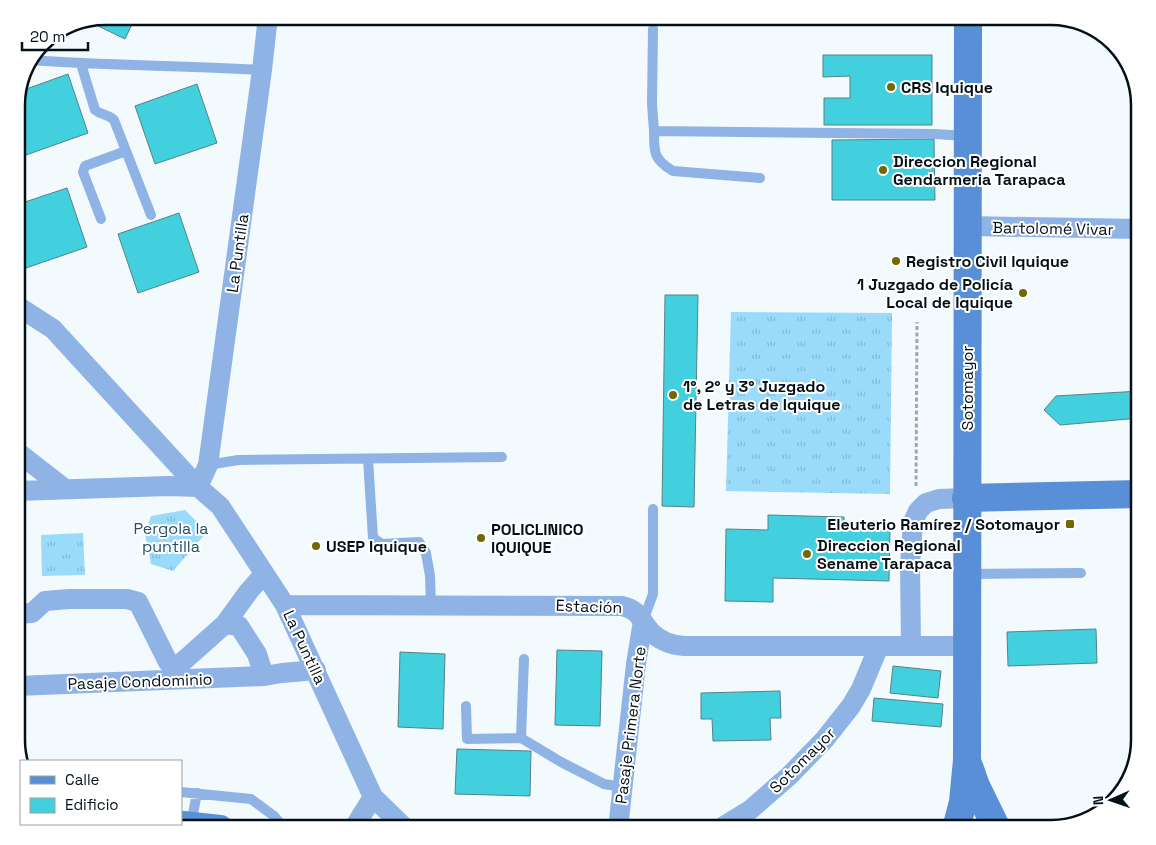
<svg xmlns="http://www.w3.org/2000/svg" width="1156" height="845" font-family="'Space Grotesk',sans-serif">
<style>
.grass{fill:url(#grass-tufts)}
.building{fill:#42d0df;stroke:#578186}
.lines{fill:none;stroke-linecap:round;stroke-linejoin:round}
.path{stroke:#9ea7ac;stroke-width:3;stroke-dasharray:4 2.5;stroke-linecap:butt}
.lane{stroke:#8fb3e4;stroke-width:10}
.street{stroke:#8fb3e4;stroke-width:20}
.secondary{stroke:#598fd6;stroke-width:28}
.poi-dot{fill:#716800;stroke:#fff;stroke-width:2}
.labels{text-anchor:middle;stroke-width:4;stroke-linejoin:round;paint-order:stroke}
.poi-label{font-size:16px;font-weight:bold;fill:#041017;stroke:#fff;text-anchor:start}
.street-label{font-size:16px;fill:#041017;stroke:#fff}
.park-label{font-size:16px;fill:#245065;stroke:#fff}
.rim{fill:none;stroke:#041017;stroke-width:2.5}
</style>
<defs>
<pattern id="grass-tufts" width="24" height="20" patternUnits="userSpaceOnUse" patternTransform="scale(1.25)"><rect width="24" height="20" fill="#9adafb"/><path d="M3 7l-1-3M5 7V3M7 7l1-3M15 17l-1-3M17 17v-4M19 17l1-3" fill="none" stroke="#83bad6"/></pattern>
</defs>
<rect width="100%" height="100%" fill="#f3fafe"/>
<path class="grass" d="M731,312L892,313L890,494L726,491Z
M185,510L207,532L173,571L151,564L145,534L151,516Z
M83,533L85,575L42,576L41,535Z"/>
<path class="building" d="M104,16H136L125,39L90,22Z
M823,55H932V125H824V98H850V76L823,77Z
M68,74L88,133L26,155L16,125V98L18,92Z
M197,84L217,143L155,164L135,106Z
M934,139L935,200H832V140Z
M67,188L87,247L26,268L16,241V205Z
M179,213L199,272L138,293L118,234Z
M665,295H698L694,507L662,506Z
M1140,391V418L1060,425L1044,410L1056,396Z
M768,515L844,517V528L890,529L889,581L773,578V602L725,601L726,529L768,530Z
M1096,629L1097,663L1008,666L1007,632Z
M557,650L602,651L600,726L555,725Z
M400,652L445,654L443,729L398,727Z
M893,666L941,671L938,698L890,693Z
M780,691L781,718H770L771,740L713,741L712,719H701V693Z
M874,698L943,704L941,727L872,721Z
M457,749L531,751L530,796L455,794Z"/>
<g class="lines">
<path class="path" d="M916,486L917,322"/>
<path class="lane" d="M653,29L652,104L654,131L935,134L966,136
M30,60C107,66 185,65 262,70
M81,64L95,110C101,115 108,114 114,120L151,215
M654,131C654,152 653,159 673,171L760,178
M101,219L83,172L85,166L126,151
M368,459L373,538L382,544L419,542L426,553L430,576L431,605
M208,465L238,460L502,457
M968,574L1081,573
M643,621L653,594V509
M466,706L467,739L521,738L524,659
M521,738L561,762L604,784L622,787
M181,792L251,799L274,816L285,829
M191,824L197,793"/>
<path class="street" d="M967,226L1140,229
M16,305L53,329L198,487L208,465L262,70L268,16
M16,451L65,489
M16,491L168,486L198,487L220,506L285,605L373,797L406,829
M285,605L622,606C640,610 640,620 651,632C660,641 671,645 684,646H967
M16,614L32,613L45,601L69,599H127L138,602L168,662L173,665H179L225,624L239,626L257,654L264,676
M225,624L249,591L264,574
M911,646L910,565L913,522L918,511L926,503L939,499L966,498
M16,686L264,676L282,673L316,670
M353,829L373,797
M618,829L636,664L643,621
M719,829L750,810L765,797L789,776L825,739L851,706L861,689L879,646"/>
<path class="secondary" d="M966,498L1140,494
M969,766L976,786L997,829
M174,824L220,829
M956,829L963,802L967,760L968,16"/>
</g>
<g class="poi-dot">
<circle cx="891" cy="87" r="5"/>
<circle cx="883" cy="170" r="5"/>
<circle cx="896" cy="261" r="5"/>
<circle cx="1023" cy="293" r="5"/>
<circle cx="673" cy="395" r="5"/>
<rect x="1065" y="519" width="10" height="10" rx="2.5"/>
<circle cx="481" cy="538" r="5"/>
<circle cx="316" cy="546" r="5"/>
<circle cx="807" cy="554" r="5"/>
</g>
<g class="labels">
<g class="poi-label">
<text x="901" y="93">CRS Iquique</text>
<text x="893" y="167">Direccion Regional<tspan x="893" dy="18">Gendarmeria Tarapaca</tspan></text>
<text x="906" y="267">Registro Civil Iquique</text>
<text x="1013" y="290" text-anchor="end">1 Juzgado de Policía<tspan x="1013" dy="18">Local de Iquique</tspan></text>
<text x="683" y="392">1°, 2° y 3° Juzgado<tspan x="683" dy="18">de Letras de Iquique</tspan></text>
<text x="1060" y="530" text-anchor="end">Eleuterio Ramírez / Sotomayor</text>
<text x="491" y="535">POLICLINICO<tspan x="491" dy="18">IQUIQUE</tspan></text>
<text x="817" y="551">Direccion Regional<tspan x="817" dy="18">Sename Tarapaca</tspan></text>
<text x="326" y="552">USEP Iquique</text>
</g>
<g class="street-label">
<text transform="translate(1053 228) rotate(1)" y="6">Bartolomé Vivar</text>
<text transform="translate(237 253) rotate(-82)" y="6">La Puntilla</text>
<text transform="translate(967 388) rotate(-90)" y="6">Sotomayor</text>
<text transform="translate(589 606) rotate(2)" y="6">Estación</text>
<text transform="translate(305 647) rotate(65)" y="6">La Puntilla</text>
<text transform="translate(140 681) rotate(-2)" y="6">Pasaje Condominio</text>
<text transform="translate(630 725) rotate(-83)" y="6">Pasaje Primera Norte</text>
<text transform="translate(802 760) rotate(-45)" y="6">Sotomayor</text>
</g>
<g class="park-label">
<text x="171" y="534">Pergola la<tspan x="171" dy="18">puntilla</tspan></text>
</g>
</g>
<path d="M0 0H1156V845H0ZM105 25H1051A80 80 0 0 1 1131 105V740A80 80 0 0 1 1051 820H105A80 80 0 0 1 25 740V105A80 80 0 0 1 105 25Z" fill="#fff" fill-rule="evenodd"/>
<path class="rim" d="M105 25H1051A80 80 0 0 1 1131 105V740A80 80 0 0 1 1051 820H105A80 80 0 0 1 25 740V105A80 80 0 0 1 105 25Z"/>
<rect x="20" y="760" width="162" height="65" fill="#ffffff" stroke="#9b9fa2"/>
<rect x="30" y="776" width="25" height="8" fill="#598fd6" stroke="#9b9fa2"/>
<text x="65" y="785" font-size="15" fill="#041017">Calle</text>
<rect x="30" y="798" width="25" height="15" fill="#42d0df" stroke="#9b9fa2"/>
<text x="65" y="810" font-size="15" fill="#041017">Edificio</text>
<g transform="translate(1111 800) rotate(268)" stroke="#ffffff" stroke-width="4" paint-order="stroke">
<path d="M0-4L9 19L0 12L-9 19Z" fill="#041017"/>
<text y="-8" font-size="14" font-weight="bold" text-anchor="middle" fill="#041017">N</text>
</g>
<path d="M22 42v8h66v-8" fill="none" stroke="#041017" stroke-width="2.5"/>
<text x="30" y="42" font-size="15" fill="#041017" stroke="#ffffff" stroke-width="4" paint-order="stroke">20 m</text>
</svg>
